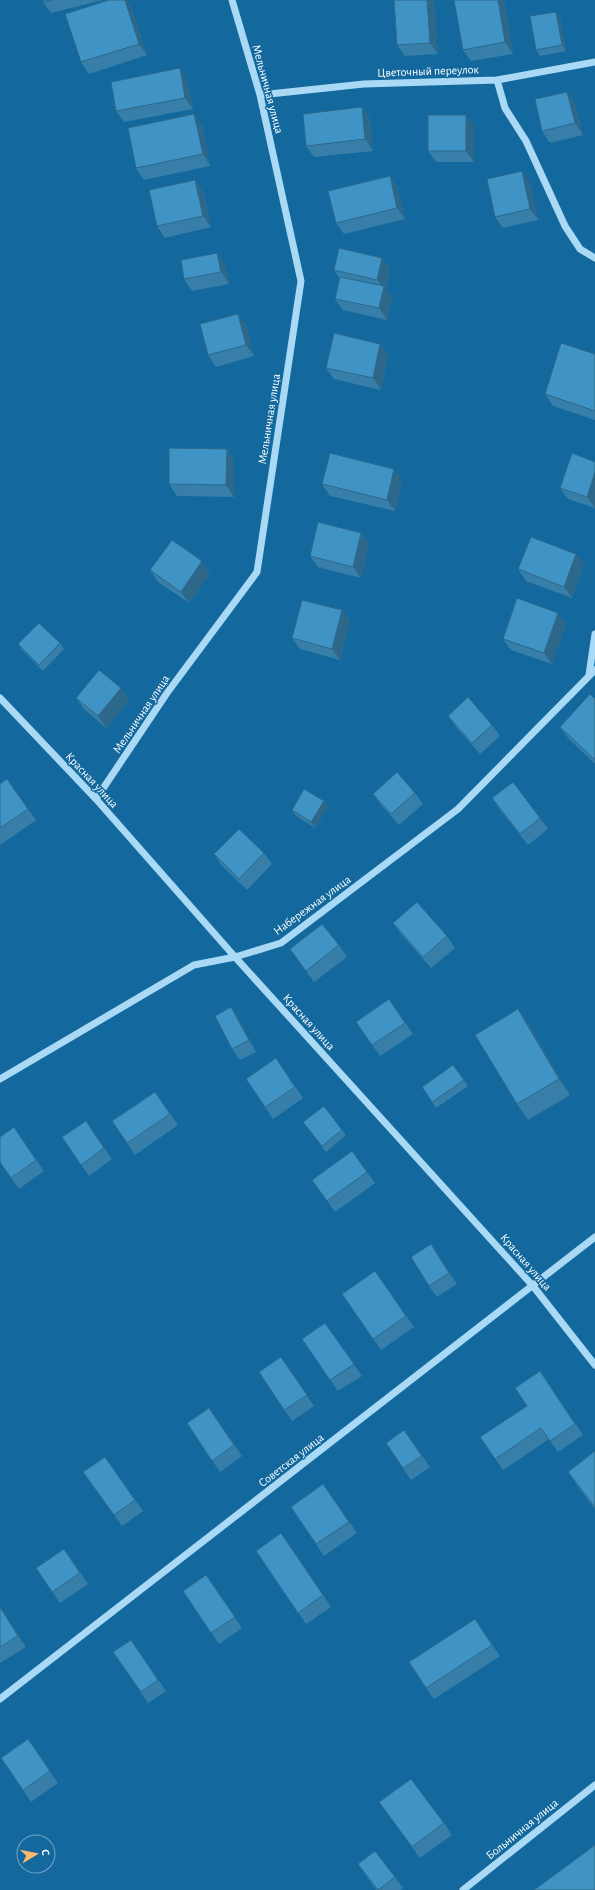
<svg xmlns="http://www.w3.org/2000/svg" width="595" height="1890" font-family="'Alegreya Sans',sans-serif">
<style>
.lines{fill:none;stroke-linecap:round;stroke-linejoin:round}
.minor{stroke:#a9d9f4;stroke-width:7}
.wall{fill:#377fa9}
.shaded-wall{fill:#2d688a}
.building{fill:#4094c5;stroke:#2d688a}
.labels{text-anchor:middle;stroke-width:3;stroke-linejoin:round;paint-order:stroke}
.street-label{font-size:12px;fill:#fff;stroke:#13699d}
</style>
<rect width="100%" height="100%" fill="#13699d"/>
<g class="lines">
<path class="minor" d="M497,80L505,108L526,141L565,226L580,249L595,258
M260,95L364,84L497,80L595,62
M589,675L595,634
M0,698L96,799L235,957L533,1286L595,1365
M96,799L167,693L257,572L301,281L260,95L232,0
M0,1079L194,965L235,957L281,943L458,809L595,670
M0,1699L595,1237
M463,1890L595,1785"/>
</g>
<path class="wall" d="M43,0H103L51,13L43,2Z
M394,0H432L434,2L438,54L405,56L397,45Z
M454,0H504L513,54L471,61L463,50Z
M131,7L147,55L89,74L81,62Z
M560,18L566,51L540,56L536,50Z
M187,80L193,109L124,122L116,111Z
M567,92L575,103L583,135L550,143L542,131Z
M362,107L370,119L373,151L314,157L306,146Z
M202,125L210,166L144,180L136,168Z
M474,126V162H436L428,151Z
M390,176L397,187L405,219L344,234L336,223Z
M530,183L538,220L503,228L495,217Z
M203,191L211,227L165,238L157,226Z
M382,258L390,269L386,289L392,298L387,320L343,310L335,299L340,279L334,270Z
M225,264L229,284L192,291L184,279Z
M246,325L254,356L216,367L208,355Z
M595,354V420L553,406L545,394Z
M388,355L381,390L334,379L326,368Z
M227,449L234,460V497L177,496L169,484Z
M595,462V508L568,499L560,488Z
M402,480L395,511L330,496L322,484Z
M361,533L369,544L361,578L318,567L310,556Z
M584,565L572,598L526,581L518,569Z
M150,570L210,573L189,603L158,582Z
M342,610L350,621L340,660L300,649L292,638Z
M566,624L552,664L511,650L503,639Z
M60,643L64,649L43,671L22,650L18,644Z
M121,688L129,700L106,728L84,709L76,698Z
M595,699V764L568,738L560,727Z
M448,716L492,725L500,736L480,754L456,727Z
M7,779L36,820L0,845V784Z
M415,793L423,804L399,825L381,805L373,794Z
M492,798L540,818L548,829L528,845L500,810Z
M324,801L328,807L315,828L296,816L292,810Z
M264,853L272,864L247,890L222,866L214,854Z
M393,923L447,936L455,948L431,968L401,934Z
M339,945L347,957L314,982L290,949Z
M389,999L413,1034L380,1056L356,1022Z
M231,1007L239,1019L256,1052L240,1060L232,1049Z
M518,1009L529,1025L570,1095L528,1120L517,1104Z
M276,1058L303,1098L273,1119L246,1079Z
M453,1065L468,1086L436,1108L422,1087Z
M155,1092L178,1125L135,1155L112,1121Z
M86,1121L112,1159L89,1176L62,1137Z
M303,1122L342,1130L346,1135L326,1152Z
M14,1127L44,1171L19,1189L0,1162Z
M367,1172L375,1183L335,1212L312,1180Z
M431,1244L457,1284L437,1297L429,1286Z
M375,1271L414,1327L381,1350L342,1294Z
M325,1323L362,1376L338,1391L302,1339Z
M281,1357L314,1406L292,1421L259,1372Z
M548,1383L583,1435L558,1452L549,1439L503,1470L480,1437L527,1406Z
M209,1408L242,1456L220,1472L187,1423Z
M404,1430L430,1467L411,1480L386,1443Z
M595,1451V1509L581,1491L568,1472Z
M105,1457L143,1511L122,1526L83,1472Z
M323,1484L357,1533L324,1556L291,1507Z
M281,1533L331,1607L306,1624L256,1551Z
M64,1549L88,1584L60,1603L36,1568Z
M206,1575L242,1628L219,1644L183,1591Z
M0,1607L26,1647L0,1663Z
M483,1630L500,1656L434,1699L426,1688Z
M131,1640L166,1691L148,1703L113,1652Z
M28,1739L58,1783L31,1802L1,1758Z
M379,1802L444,1823L452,1835L420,1858Z
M358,1864L395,1877L403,1888L400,1890H376Z"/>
<path class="shaded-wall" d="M125,0H127L131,7L147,55L139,44Z
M427,0H432L434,2L438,54L430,43Z
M498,0H504L513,54L505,42Z
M556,12L560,18L566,51L562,45Z
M180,68L187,80L193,109L185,98Z
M567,92L575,103L583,135L575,123Z
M362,107L370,119L373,151L365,139Z
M194,114L202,125L210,166L203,154Z
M466,115L474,126V162L466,151Z
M522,171L530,183L538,220L530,209Z
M390,176L397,187L405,219L397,208Z
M195,180L203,191L211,227L203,216Z
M217,253L225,264L229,284L221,272Z
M382,258L390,269L386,289L392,298L387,320L379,308L384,289L377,280Z
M238,314L246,325L254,356L246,345Z
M380,344L388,355L381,390L373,378Z
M227,449L234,460V497L226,485Z
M394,469L402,480L395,511L387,500Z
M595,472V508L587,497Z
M361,533L369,544L361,578L353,567Z
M576,554L584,565L572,598L564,587Z
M202,561L210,573L189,603L181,592Z
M342,610L350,621L340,660L332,649Z
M558,613L566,624L552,664L544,653Z
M121,688L129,700L106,728L98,716Z
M324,801L328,807L315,828L311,822Z
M231,1007L239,1019L256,1052L249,1040Z
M518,1009L529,1025L570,1095L559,1079Z
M431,1244L439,1256L457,1284L449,1273Z
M0,1607L7,1616L26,1647L18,1636Z
M475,1619L483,1630L500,1656L492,1645Z"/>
<path class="building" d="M43,0H51L43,2Z
M109,0H125L139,44L81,62L65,14Z
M394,0H427L430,43L397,45Z
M454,0H498L505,42L463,50Z
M556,12L562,45L536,50L530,16Z
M180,68L185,98L116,111L111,82Z
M567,92L575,123L542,131L535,99Z
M362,107L365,139L306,146L303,114Z
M194,114L203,154L136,168L128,128Z
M428,115H466V151H428Z
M522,171L530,209L495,217L487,179Z
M390,176L397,208L336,223L328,191Z
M195,180L203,216L157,226L149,190Z
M339,248L382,258L377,280L334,270Z
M217,253L221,272L184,279L181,260Z
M340,277L384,286L379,308L335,299Z
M238,314L246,345L208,355L200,324Z
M334,333L380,344L373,378L326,368Z
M561,343L595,354V411L545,394Z
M169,448L227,449L226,485L169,484Z
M330,453L394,469L387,500L322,484Z
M572,453L595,462V472L587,497L560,488Z
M318,522L361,533L353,567L310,556Z
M531,537L576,554L564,587L518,569Z
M172,540L202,561L181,592L150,570Z
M517,598L558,613L544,653L503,639Z
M302,600L342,610L332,649L292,638Z
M39,623L60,643L39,665L18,644Z
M99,670L121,688L98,716L76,698Z
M590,694L595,699V760L560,727Z
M468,697L492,725L472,743L448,716Z
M397,772L415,793L391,814L373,794Z
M7,779L28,809L0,828V784Z
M513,782L540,818L520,834L492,798Z
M304,789L324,801L311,822L292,810Z
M239,829L264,853L239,879L214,854Z
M417,902L447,936L423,957L393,923Z
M322,924L339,945L306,971L290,949Z
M389,999L405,1023L372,1045L356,1022Z
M231,1007L249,1040L232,1049L215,1016Z
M518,1009L559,1079L517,1104L475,1035Z
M276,1058L295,1087L265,1107L246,1079Z
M453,1065L464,1080L432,1102L422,1087Z
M155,1092L170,1114L127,1143L112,1121Z
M324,1106L342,1130L322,1146L303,1122Z
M86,1121L104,1148L81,1165L62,1137Z
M14,1127L36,1160L11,1178L0,1162V1137Z
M352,1151L367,1172L327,1201L312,1180Z
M431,1244L449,1273L429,1286L411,1257Z
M375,1271L406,1316L373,1339L342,1294Z
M325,1323L354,1364L330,1380L302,1339Z
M281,1357L307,1395L284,1410L259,1372Z
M540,1371L575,1424L550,1441L541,1428L495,1459L480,1437L527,1406L515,1388Z
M209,1408L234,1445L212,1461L187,1423Z
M404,1430L422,1456L403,1468L386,1443Z
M595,1451V1507L568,1472Z
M105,1457L135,1500L114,1515L83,1472Z
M323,1484L349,1522L316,1544L291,1507Z
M281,1533L323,1595L298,1613L256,1551Z
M64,1549L80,1573L52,1592L36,1568Z
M206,1575L235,1617L211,1633L183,1591Z
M0,1607L18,1636L0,1647Z
M475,1619L492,1645L426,1688L409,1662Z
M131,1640L158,1680L141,1692L113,1652Z
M28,1739L50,1771L23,1790L1,1758Z
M411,1779L444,1823L412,1847L379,1802Z
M595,1845V1890H534Z
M375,1851L395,1877L378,1890L358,1864Z"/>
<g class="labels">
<g class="street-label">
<text transform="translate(428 71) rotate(-2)" y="4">Цветочный переулок</text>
<text transform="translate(268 89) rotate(75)" y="4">Мельничная улица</text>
<text transform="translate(269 419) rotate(-81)" y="4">Мельничная улица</text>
<text transform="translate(141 714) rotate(-56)" y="4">Мельничная улица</text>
<text transform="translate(92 780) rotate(47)" y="4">Красная улица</text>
<text transform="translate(312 905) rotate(-36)" y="4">Набережная улица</text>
<text transform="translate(309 1022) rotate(48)" y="4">Красная улица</text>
<text transform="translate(526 1262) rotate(49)" y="4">Красная улица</text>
<text transform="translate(291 1460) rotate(-38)" y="4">Советская улица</text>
<text transform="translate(522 1829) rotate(-39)" y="4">Больничная улица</text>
</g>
</g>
<g transform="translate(36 1854) rotate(80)"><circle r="19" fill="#13699d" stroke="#71a5c4"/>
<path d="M0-3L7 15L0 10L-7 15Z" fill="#ffb96c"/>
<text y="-6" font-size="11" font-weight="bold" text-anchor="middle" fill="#ffffff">С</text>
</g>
</svg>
